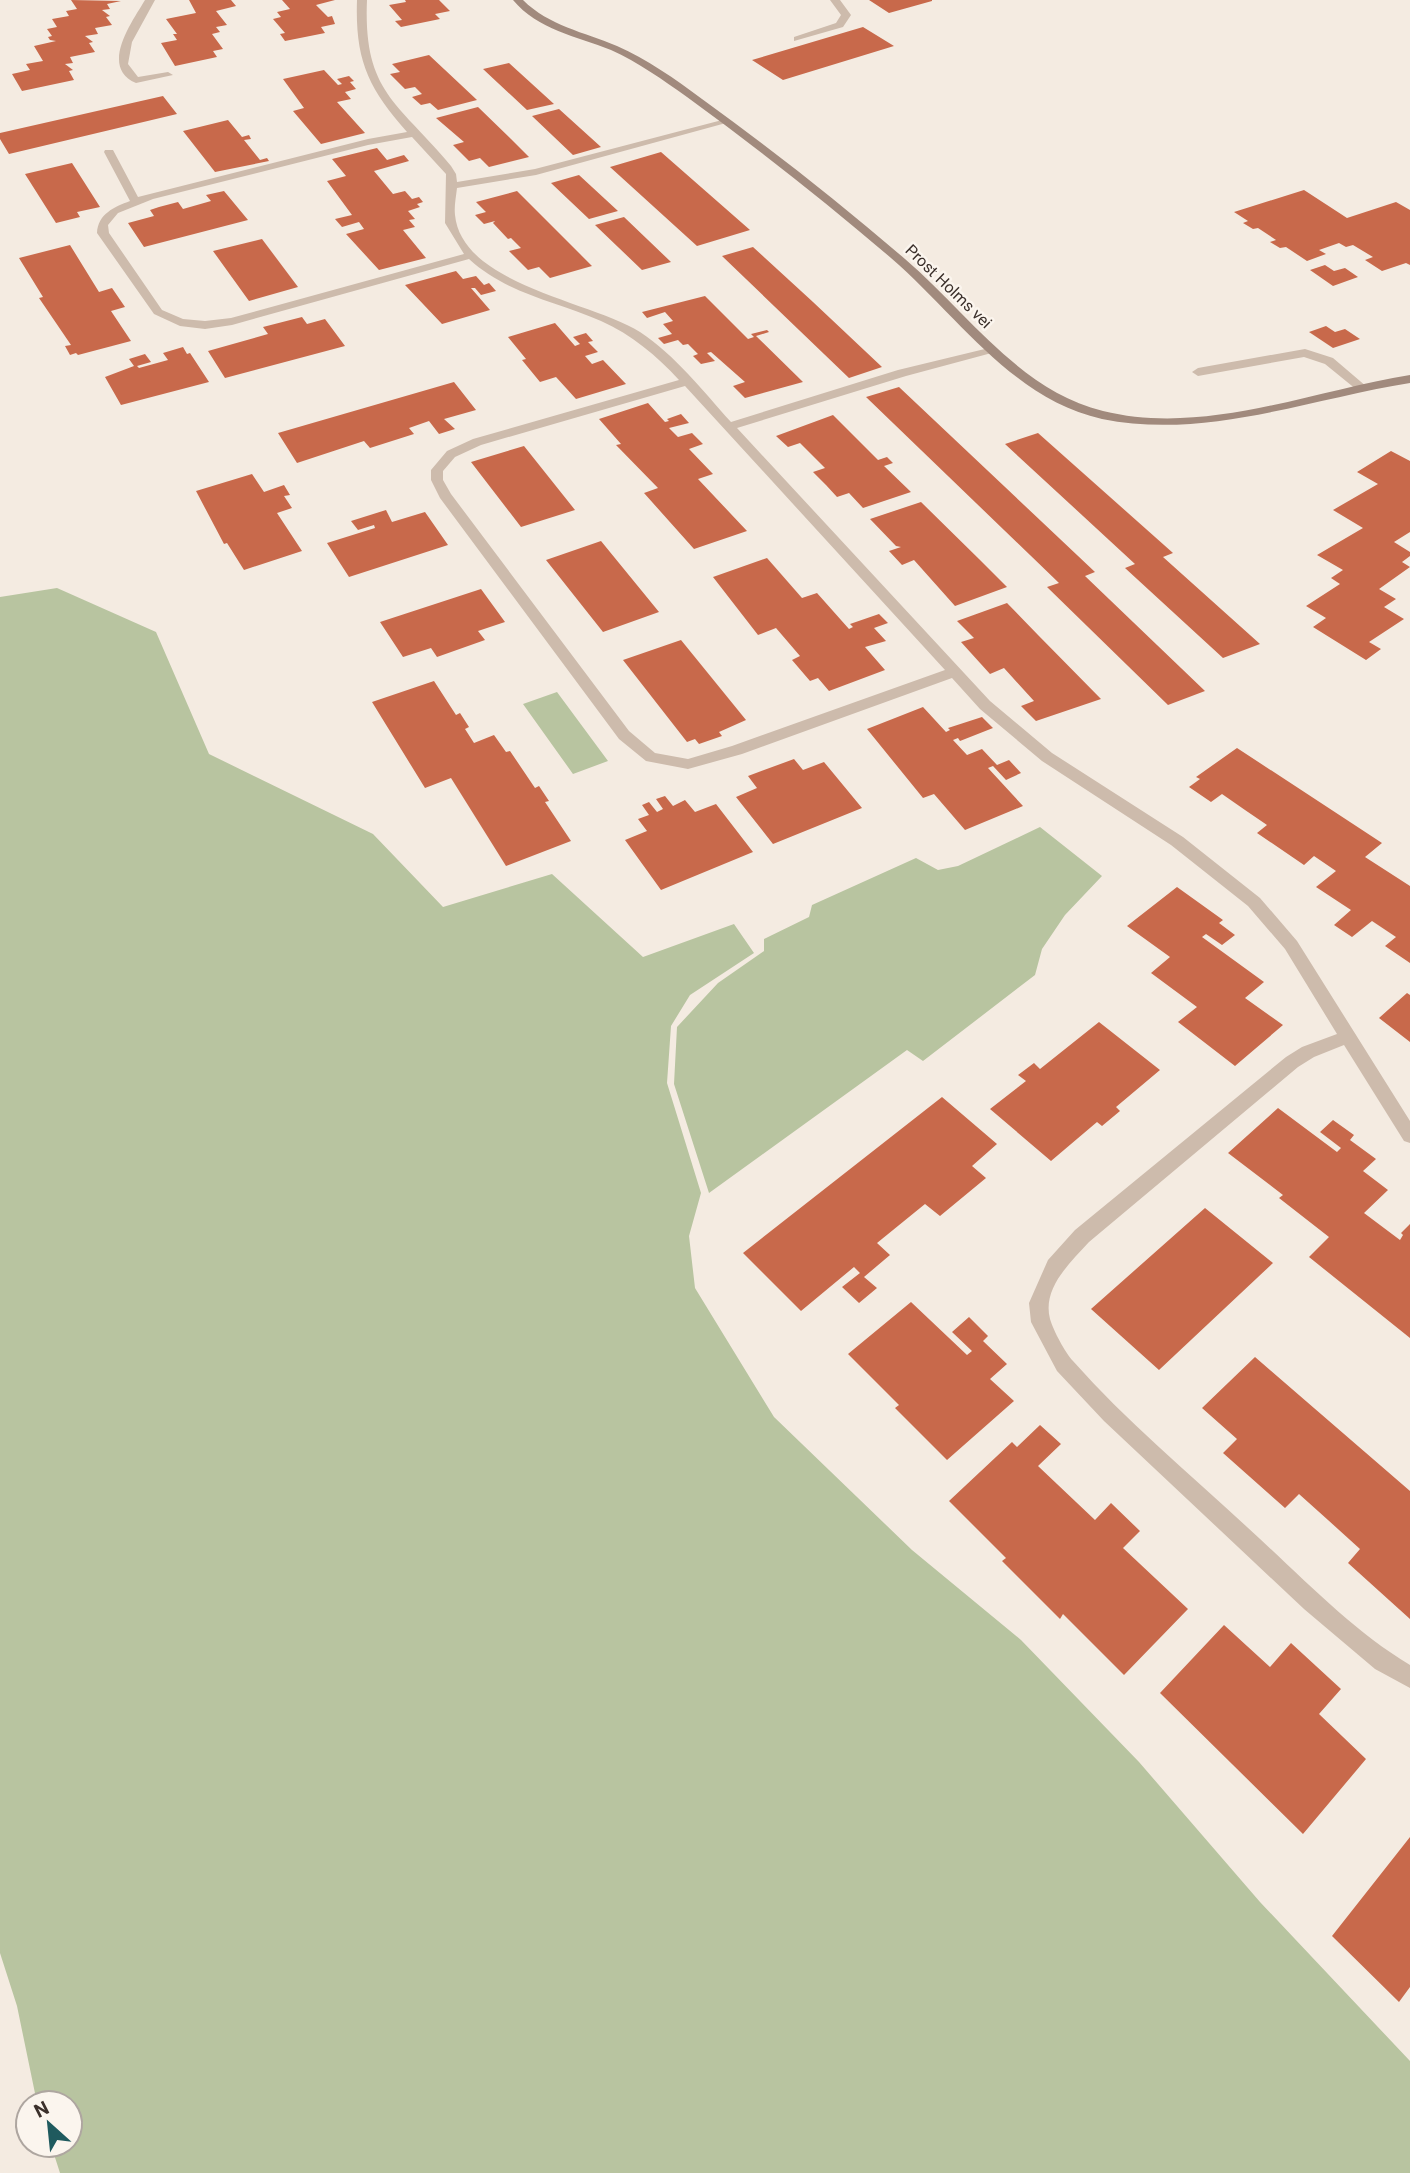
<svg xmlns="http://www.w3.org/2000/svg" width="1410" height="2173" font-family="Roboto,sans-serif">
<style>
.green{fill:#b8c4a0}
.building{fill:#c8694b}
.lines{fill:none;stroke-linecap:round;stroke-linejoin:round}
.lane{fill:#cdbbac;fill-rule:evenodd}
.secondary{fill:#a18a7d;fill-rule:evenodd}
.labels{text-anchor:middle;stroke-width:5;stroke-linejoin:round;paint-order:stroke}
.far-street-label{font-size:16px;fill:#3b302b;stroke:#fbf5ee}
</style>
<rect width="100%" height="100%" fill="#f4ebe1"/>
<path class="green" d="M57,588L156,632L209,754L373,834L443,907L552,874L643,957L734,924L754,953L690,995L671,1026L667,1083L701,1193L689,1236L695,1288L774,1417L912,1550L1021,1640L1139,1762L1260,1902L1410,2061V2173H60L51,2145H70V2103H37L17,2006L0,1953V597Z
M557,692L608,761L573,774L523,704Z
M1040,827L1102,876L1065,915L1042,949L1035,975L923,1061L907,1050L709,1193L674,1084L677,1027L718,983L764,951V939L809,917L812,905L916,858L938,870L958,866Z"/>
<path class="building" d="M71,0L121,1L107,4L110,9L102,10L110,16L106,17L112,25L95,28L98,34L85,36L93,42L89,43L95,52L70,57L73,63L65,64L73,70L69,71L74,80L22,91L12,74L30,70L26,64L43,61L34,46L56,41L50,40L48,37L52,36L47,29L57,27L52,19L69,16L66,11L77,9Z
M189,0H231L236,6L216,11L227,25L216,27L220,32L212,34L223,49L213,51L217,57L175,66L161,43L177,40L173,34H177L166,19L196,13Z
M282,0H335L316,5L328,17L332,16L335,24L321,27L325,33L285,41L280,34L285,33L273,19L281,17L277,12L290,9Z
M405,0H439L450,11L435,14L440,19L401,27L395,21L402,20L389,5L406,2Z
M869,0H932V1L889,13Z
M863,27L894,46L783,80L752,60Z
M429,55L460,84L477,100L438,110L430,103L421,105L412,97L422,94L415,87L405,89L390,74L400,72L392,64Z
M509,63L554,104L527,110L483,69Z
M324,70L338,85L342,84L337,79L349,76L354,81L350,82L356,89L345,92L351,99L337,102L365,133L321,144L293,111L304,108L283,79Z
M163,96L177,114L9,154L0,139V133Z
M478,107L511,139L529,157L489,167L480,158L469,161L453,145L464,142L436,118Z
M559,109L601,147L573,155L532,116Z
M228,120L242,137L249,135L251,139L244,140L260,160L267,158L269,161L215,172L183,131Z
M377,148L387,160L404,155L409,161L374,171L393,194L405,191L412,199L419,197L423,202L417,204L420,207L408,211L415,219L409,220L415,227L403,230L426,258L379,270L346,234L364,229L359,222L342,227L335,219L352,215L327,181L346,176L332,159Z
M661,152L750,230L697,246L610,167Z
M72,163L100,207L77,212L80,217L56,223L25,174Z
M579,175L618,211L589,219L551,183Z
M1304,190L1347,218L1396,202L1410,210V265L1406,263L1382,271L1365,260L1373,257L1353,245L1346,247L1339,243L1319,250L1326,254L1307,261L1286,247L1280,248L1270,242L1276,240L1258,228L1253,229L1243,223L1248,221L1234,212Z
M224,191L248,220L144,247L128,223L154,216L150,210L159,207L178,202L183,209L211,201L206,195Z
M517,191L592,266L550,278L539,267L528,270L509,251L521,248L511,238L508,239L493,223L495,221L484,224L475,215L486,212L476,202Z
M624,217L671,262L642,270L595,225Z
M262,239L298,287L249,301L213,251Z
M70,245L99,292L112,288L125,307L111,311L131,341L78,355L76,353L70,355L65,346L71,345L39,298L43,297L19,258Z
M753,247L813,302L882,367L849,378L722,256Z
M1325,265L1334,271L1345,268L1358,277L1333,286L1310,270Z
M456,271L463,279L476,276L484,285L489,283L496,291L481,295L475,288H471L490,310L442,324L405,285Z
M705,296L748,339L754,337L751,334L767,330L769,332L756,336L803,382L745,398L733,386L745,382L711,352L707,353L715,361L701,364L693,356L698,354L688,344L683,345L678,340L664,344L658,338L672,334L663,324L673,321L665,312L647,318L642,312Z
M302,317L307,324L325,319L345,346L225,378L208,351L268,334L263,327Z
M555,323L575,346L580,344L573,337L586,333L593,341L588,342L598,352L585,356L592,364L603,360L626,384L576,399L556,377L540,382L522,360L526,359L508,337Z
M1326,326L1335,332L1345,329L1360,339L1333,348L1309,332Z
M183,347L187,354L190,353L209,382L121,405L105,377L134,366L129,359L145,354L151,362L137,366L139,368L168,360L163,353Z
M454,382L476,410L444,419L455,429L439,434L429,421L409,428L414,434L370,448L364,441L297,463L278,433Z
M899,387L1095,572L1085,576L1205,691L1168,705L1047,587L1059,583L866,397Z
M648,403L665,422L669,421L667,419L681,414L689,423L669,428L678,437L692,433L703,444L689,449L713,474L698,479L747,531L694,549L644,493L658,488L616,445L621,444L599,419Z
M833,415L878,460L887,457L893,463L884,466L911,492L863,508L849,493L837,497L826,485L813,472L825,468L800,443L788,447L776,436Z
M1038,433L1173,553L1163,557L1260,644L1223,658L1125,568L1135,564L1005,444Z
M524,446L575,510L521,527L471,462Z
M1391,451L1410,461V532L1394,542L1410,552V556L1402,562L1410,567L1379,589L1396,599L1384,607L1404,619L1369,642L1381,649L1366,660L1313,627L1326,618L1306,606L1340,584L1331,578L1343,570L1317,555L1363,528L1333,510L1378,484L1357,472Z
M252,474L264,492L284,485L290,495L284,496L292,508L277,513L302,551L244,570L227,543L224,544L196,491Z
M921,502L979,559L1007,587L955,606L914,560L902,565L889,551L901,547L896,546L870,519Z
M386,510L392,522L425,512L448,545L349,577L327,543L375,528L374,525L358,530L351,521Z
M601,541L659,612L603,632L546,560Z
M767,558L802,598L817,593L849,629L853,627L850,624L879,614L888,623L874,628L886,641L865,647L885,670L829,691L818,678L810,681L792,660L800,656L776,628L758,635L713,577Z
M481,589L505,622L478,631L485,640L437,657L431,648L403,657L380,622Z
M1007,603L1038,635L1101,699L1036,721L1021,706L1034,701L1004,668L990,674L961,642L974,638L957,621Z
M681,640L746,720L719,732L722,736L699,744L695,739L687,742L623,660Z
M434,681L456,715L460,713L469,727L465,729L474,743L494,735L506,752L510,751L535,788L539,786L549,801L545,802L571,841L506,866L451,778L425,788L372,702Z
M923,707L946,732L950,730L948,728L982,717L993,728L960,741L958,738L953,740L967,755L982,749L997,765L1009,760L1021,773L1006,780L993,766L988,768L1023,806L965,830L934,794L923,798L867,729Z
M1237,748L1382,843L1365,857L1410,886V963L1385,946L1396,937L1372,921L1352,937L1334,925L1351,910L1316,887L1336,871L1314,856L1304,865L1257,833L1267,825L1245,810L1222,794L1211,802L1189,787L1200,779L1196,777Z
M794,759L803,770L824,762L862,808L773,844L736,797L757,788L748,776Z
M665,796L673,806L685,800L695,812L716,804L753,852L661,890L625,840L647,831L638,819L649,815L642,805L649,802L657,812L663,809L656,799Z
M1177,887L1223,920L1219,923L1235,935L1222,945L1206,934L1202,937L1264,982L1245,998L1283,1025L1235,1066L1178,1022L1197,1007L1151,973L1170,957L1127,926Z
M1407,993L1410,995V1042L1379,1018Z
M1099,1022L1160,1070L1116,1107L1120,1111L1102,1126L1097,1122L1051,1161L990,1109L1026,1081L1018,1075L1034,1063L1040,1069Z
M942,1097L997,1144L972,1166L986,1178L940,1216L925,1204L877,1243L890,1255L864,1277L877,1288L859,1303L842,1287L860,1273L854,1267L801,1311L743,1253Z
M1278,1108L1337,1152L1341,1148L1320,1132L1333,1120L1354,1135L1350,1140L1376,1159L1363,1171L1388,1190L1364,1213L1400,1240L1403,1235L1401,1233L1410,1224V1338L1309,1257L1329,1237L1279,1198L1283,1195L1228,1153Z
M1205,1208L1273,1263L1159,1370L1091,1309Z
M911,1302L967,1355L972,1351L952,1332L969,1317L988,1336L983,1341L1007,1364L990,1379L1014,1401L947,1460L895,1408L899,1405L848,1354Z
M1255,1357L1410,1491V1619L1348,1563L1360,1549L1328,1520L1299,1494L1285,1508L1223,1453L1237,1439L1202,1408Z
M1040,1425L1061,1444L1038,1466L1095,1520L1111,1503L1140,1531L1123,1548L1188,1609L1124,1675L1063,1614L1060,1619L1002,1561L1006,1558L949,1501L1012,1442L1017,1447Z
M1224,1625L1270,1667L1291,1643L1341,1689L1319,1714L1366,1759L1303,1834L1160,1693Z
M1410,1837V1987L1399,2002L1332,1936Z"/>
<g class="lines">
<path class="lane" d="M145,0H155L132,42L128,64L138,77L168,72L173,75L136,83C99,67 132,22 145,0Z
M357,0H367C363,93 398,102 451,166L456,174L457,182L535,169L726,119V123L536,175L457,188C456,197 454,206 455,215C462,285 591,301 640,332C675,355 703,391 731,422L898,370L993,347L999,351L906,376L737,428L990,701L1052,753L1183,837L1260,898L1297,941L1410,1121V1143L1404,1141L1344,1045L1314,1057L1298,1067L1089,1242C1070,1263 1042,1288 1050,1319C1054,1332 1065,1352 1073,1361C1126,1421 1189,1473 1247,1527C1299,1574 1350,1629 1410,1665V1688L1375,1669L1304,1609L1104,1421L1057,1371L1031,1322L1029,1303L1048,1260L1075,1230L1286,1057L1302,1047L1337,1034L1285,949L1248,906L1171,845L1042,761L980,709L952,678L742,754L688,769L646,761L619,739L440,498L431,480V470L447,451L473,439L679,380C656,355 632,335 601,321C556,301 507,294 469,259L232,325L205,329L180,326L154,314L97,233C98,214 114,207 130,201L104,152L105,150H113L138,197L368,139L407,132C368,88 355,60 357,0ZM412,137L446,174L445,223L464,254L231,318L205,321L183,319L162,310L109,233L108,225L118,213L153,199L368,145ZM685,386L945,670L732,746L688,759L655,753L629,731L451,494L443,480V471L455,457L481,445Z
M830,0H840L851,15L843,27L794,41V37L836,23L841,15Z
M1305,349L1333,358L1367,387L1357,390L1325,364L1304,357L1198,376L1192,372L1198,368Z"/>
<path class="secondary" d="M513,0H523C549,26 584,32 617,46C647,59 675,79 702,99C771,149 840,203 905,259C968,313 1019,390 1103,411C1204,436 1311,391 1410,375V383C1309,399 1206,440 1102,419C1012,399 957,315 891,258C826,202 757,148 687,97C663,80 638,62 611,50C576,36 538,30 513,0Z"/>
</g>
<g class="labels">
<g class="far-street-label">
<text transform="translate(949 286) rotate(44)" y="6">Prost Holms vei</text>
</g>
</g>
<g transform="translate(49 2124) rotate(333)"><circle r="33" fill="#fbf5ee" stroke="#aea6a0" stroke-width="2"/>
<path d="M0-5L12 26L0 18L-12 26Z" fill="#1f5a5e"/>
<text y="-10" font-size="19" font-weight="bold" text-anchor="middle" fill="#3b302b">N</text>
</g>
</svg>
